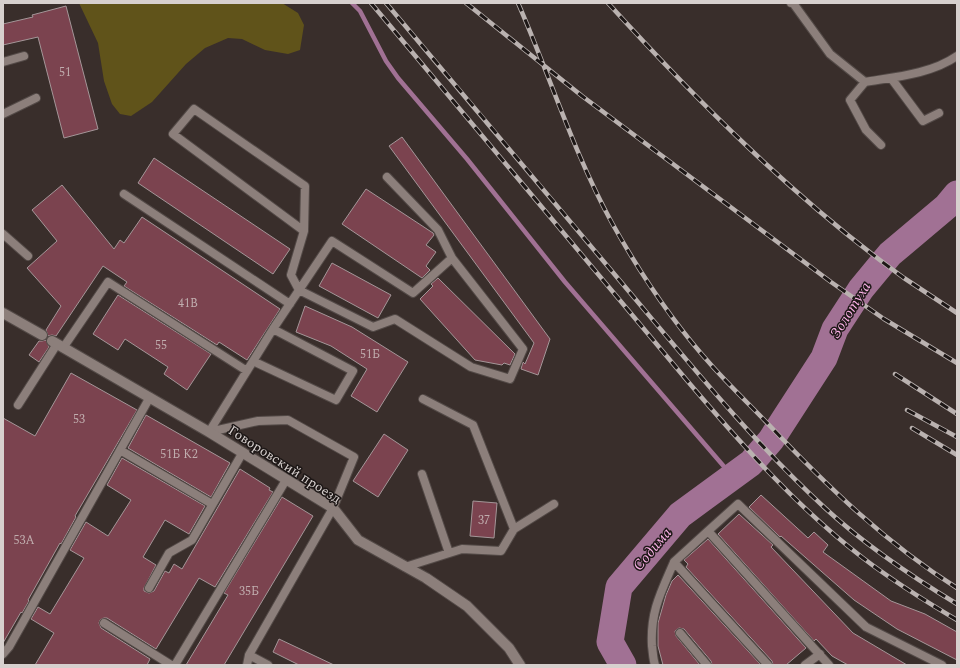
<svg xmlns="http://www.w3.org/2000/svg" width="960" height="668" font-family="Spectral,serif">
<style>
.green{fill:#60531a}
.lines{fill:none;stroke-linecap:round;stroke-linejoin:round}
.stream{stroke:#a17194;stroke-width:4.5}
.river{stroke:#a17194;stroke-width:27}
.building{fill:#7b434f;stroke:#a49698}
.service-casing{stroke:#534a47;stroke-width:10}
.minor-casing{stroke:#534a47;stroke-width:12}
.service{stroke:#8c7f7b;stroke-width:8}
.minor{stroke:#8c7f7b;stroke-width:10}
.rail-casing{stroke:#bab2b0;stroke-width:4.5}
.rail{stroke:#1d1716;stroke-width:3;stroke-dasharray:9;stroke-linecap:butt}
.labels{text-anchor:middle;stroke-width:3;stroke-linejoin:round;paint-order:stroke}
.number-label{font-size:12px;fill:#c0adae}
.street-label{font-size:14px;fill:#d7d0ce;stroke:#1d1716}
.water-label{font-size:15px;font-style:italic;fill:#fbb2e7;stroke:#1d1716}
</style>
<rect width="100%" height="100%" fill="#392e2b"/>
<path class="green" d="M79,3H282L298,13L304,25L300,50L288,54L265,50L242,39L228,38L205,48L186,64L152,102L131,116L120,114L112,104L104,81L98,43Z"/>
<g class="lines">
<path class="stream" d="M352,3L360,11L386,61L398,78L467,159L565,282L733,477"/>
<path class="river" d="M623,665L610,642L619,587L680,515L751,463L771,440L824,358L835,329L861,289L890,254L947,206L957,194"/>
</g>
<path class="building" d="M66,6L98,129L64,138L38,37L3,45V24L33,17L32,15Z
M402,137L550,339L538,375L521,369L523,362L525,364L534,343L389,146Z
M154,158L290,249L273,274L138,183Z
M62,185L114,249L120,240L124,243L142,217L280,309L247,360L219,342L217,345L124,286L127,282L103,266L56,336L52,335L48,336L46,330L61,306L27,268L57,241L32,210Z
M366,189L433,233L434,235L426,245L436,252L426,266L430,270L422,278L342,224Z
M332,263L391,295L378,318L319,286Z
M438,278L515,354L510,365L504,363L502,365L475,360L420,299L433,286L431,284Z
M118,295L211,354L187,390L164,374L168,367L125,339L118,350L93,334Z
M305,306L352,327L408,362L377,412L351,396L367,369L331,346L296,332Z
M46,340L49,347L39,362L29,355L39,341H42Z
M71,373L137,410L75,516L76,517L61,544L60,543L28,600L29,601L22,613L21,612L3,643V418L35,436Z
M146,415L230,463L211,497L128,448Z
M384,434L408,450L378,497L353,481Z
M122,458L205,506L189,534L165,520L143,557L156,565L144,588V591L149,593L154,591L165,571L169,573L174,564L182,569L240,469L270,488L269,490L273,492L215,587L199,578L156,649L107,618H104L100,620L99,623L101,628L150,659L147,665H35L54,633L31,619L38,607L50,614L84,558L70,550L86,522L108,536L131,500L107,485Z
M761,495L808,538L814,532L828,545L823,552L891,601L925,614L957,632V660L897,629L854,600L781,536L780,537L749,507Z
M282,497L313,516L224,665H186L228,595L224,593Z
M473,501L497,503L494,538L470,536Z
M739,514L773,545L771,547L853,633L907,665H848L832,656L816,639L814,641L718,534Z
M708,539L806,648L786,665H773L772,661L686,567L688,564L684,560Z
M678,575L761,665H712L711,661L684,629L679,628L675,631L676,636L700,665H663L658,646V623L666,595L672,581Z
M279,639L334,665H299L273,652Z"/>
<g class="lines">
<defs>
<path id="service" d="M791,3H793L830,54L865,82C895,77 931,74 957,56
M3,62L24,56
M891,78L923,121L939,113
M865,82L850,100L866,130L881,145
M3,114L36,98
M387,177L438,230L452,258
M124,194L290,304
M3,234L28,256
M273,329L332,241L413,293L452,258L523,349L510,379L471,367L395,319L373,327L299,290L291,275L304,231L173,134L194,109L305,186L304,231
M63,348L108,282L247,371
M423,399L473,425L514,529
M18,405L57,344
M209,432L258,421L288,420L354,457L333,508L249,655L247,665
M209,432L273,329L353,371L336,400L253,361
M120,450L212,504
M422,474L449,553
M708,531L674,562L768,665
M405,567L462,549L501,551L514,529L554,504
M149,588L169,553L192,540L243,452
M104,623L171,665
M680,633L707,665
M3,654L9,647L150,397
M249,655L268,665
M175,665L286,480
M655,665C653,659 653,653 652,646C650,612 661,592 674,562
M805,665L820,654
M829,665L708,531L738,504L866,627L942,665"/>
<path id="minor" d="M3,313L42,335
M52,341L209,432L333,508L358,540L426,578L467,606L509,648L520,665"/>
</defs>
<use href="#service" class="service-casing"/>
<use href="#minor" class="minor-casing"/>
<use href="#service" class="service"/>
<use href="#minor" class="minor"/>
<defs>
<path id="rail" d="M371,3L690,384C743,446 798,508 863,558C893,581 925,601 957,620
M386,3C465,96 543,189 621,282C686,359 750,439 825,508C865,545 911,576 957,604
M466,3L582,96L831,282L884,319L957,363
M518,3C550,76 574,154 612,223C641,275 674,324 713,367C732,388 752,407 771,427C827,486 887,544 957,588
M608,3C698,102 795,199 904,278C922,290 939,301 957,313
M895,374L957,414
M907,410L957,437
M912,428L957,455"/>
</defs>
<use href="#rail" class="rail-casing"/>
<use href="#rail" class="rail"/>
</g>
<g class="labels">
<g class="number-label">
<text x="65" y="76">51</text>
<text x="188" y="307">41В</text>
<text x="161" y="349">55</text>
<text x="370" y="358">51Б</text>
<text x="79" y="423">53</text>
<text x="179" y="458">51Б К2</text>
<text x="484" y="524">37</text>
<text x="24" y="544">53А</text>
<text x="249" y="595">35Б</text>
</g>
<g class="street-label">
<text transform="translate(285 464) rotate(33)" y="5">Говоровский проезд</text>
</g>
<g class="water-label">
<text transform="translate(850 310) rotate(-58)" y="5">Золотуха</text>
<text transform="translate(652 549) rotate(-50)" y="5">Содима</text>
</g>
</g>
<rect width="960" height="668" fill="none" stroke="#d7d0ce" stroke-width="8"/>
</svg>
